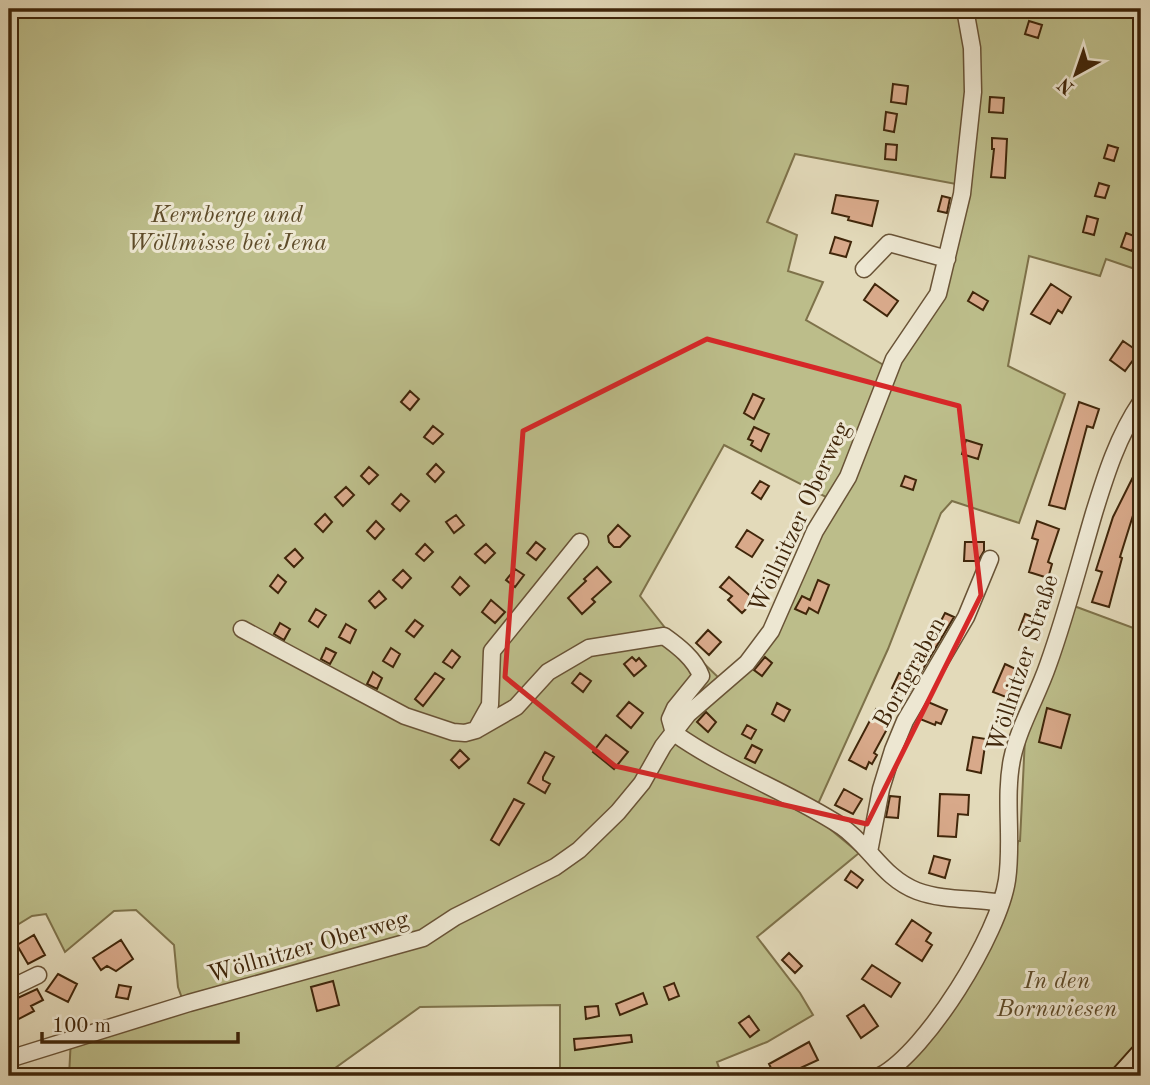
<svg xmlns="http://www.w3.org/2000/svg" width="1150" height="1085" font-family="'Old Standard TT',serif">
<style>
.green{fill:#bcbd8a;stroke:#7e724a;stroke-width:2;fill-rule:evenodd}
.building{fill:#d8a98a;stroke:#40260a;stroke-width:2}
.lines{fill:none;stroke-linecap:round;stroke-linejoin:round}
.minor-casing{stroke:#695336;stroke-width:19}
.primary-casing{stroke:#40260a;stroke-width:28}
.minor{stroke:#ede7d2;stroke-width:16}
.primary{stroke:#e3daba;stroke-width:24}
.marked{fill:none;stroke:#d62828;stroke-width:5;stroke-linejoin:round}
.labels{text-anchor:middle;stroke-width:6;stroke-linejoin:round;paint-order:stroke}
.park-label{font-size:24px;font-style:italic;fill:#5f4c2a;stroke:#ede7d2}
.street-label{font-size:24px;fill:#40260a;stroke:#ede7d2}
</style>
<rect width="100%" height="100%" fill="#e3daba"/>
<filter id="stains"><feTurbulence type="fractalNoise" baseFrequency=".00286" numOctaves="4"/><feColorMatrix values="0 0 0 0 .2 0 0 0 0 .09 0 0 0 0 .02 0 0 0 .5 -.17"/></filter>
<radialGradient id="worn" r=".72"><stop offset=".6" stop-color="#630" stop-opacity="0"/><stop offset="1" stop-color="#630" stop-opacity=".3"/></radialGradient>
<path class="green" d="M9,9H1141V271L1106,259L1100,276L1029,256L1008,366L1065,394L1019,523L952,501L941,513L888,649L813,815L859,853L757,937L800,993L813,1015L767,1042L717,1062L722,1076H560V1005L420,1007L324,1076H69L71,1038L183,1001L178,987L174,945L136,910L114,911L65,952L46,914L32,916L9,930ZM795,154L967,186L930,316L894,371L806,320L823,282L788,271L797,235L767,222ZM724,445L840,504L817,535L745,670L727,686L682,642L670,634L640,596Z
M1074,606L1136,629L1141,618V1041L1110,1076H886L896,1070L1004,908L1018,841H1020L1025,738Z"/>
<path class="building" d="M1029,21L1042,25L1038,38L1025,34Z
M893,84L908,86L906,104L891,102Z
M990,97L1004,98L1003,113L989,112Z
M886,112L897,114L894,132L884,130Z
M992,138L1007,139L1005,178L991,177L994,149H992Z
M886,144L897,145L896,160L885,159Z
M1108,145L1118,148L1114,161L1104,158Z
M1099,183L1109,186L1105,198L1095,196Z
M836,195L878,201L872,226L848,220L849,217L832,213Z
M942,196L950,198L947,213L938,211Z
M1087,216L1098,219L1094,235L1083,232Z
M1126,233L1137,237L1132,251L1121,247Z
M835,237L851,242L846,257L830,253Z
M875,284L898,301L887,316L864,300Z
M1051,284L1071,297L1062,313L1058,310L1050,324L1031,314Z
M973,292L988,301L983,310L968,301Z
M1123,341L1139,352L1125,371L1110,360Z
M410,391L419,399L410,410L401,402Z
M753,394L764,399L754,419L744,413Z
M1079,402L1099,409L1093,428L1087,426L1065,509L1049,505Z
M433,426L443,434L433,444L424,437Z
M754,427L769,434L761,451L751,445L753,441L748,439Z
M966,440L982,445L978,459L962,454Z
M1141,461V512L1135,509L1120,557L1122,558L1109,607L1092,602L1102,572L1096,570L1113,517Z
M436,464L444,472L435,482L427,474Z
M369,467L378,475L369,484L361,476Z
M905,476L916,480L913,490L901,486Z
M760,481L769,486L761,499L752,493Z
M346,487L354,495L343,506L335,497Z
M401,494L409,501L400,511L392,504Z
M325,514L332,522L323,532L315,524Z
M456,515L464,525L454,533L446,522Z
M376,521L384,529L375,539L367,531Z
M1037,521L1059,529L1048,562L1052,564L1048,578L1029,572L1038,540L1032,538Z
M618,525L630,536L620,547H614L609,542L608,536Z
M747,530L763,540L752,557L736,547Z
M536,542L545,549L536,560L527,553Z
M965,542H984V551L978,561H964Z
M425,544L433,552L424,561L416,554Z
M486,544L495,553L485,563L475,554Z
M295,549L303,558L294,567L285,558Z
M597,567L611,582L592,599L595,602L582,614L568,598L586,581L584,579Z
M515,569L524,575L515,587L506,580Z
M403,570L411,578L402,588L393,580Z
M278,575L286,582L278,593L270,586Z
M460,577L469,586L460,595L452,587Z
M729,577L755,600L742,613L728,600L732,596L720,587Z
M818,580L829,585L818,613L809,608L806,614L795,609L802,596L810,600Z
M379,591L386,599L375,608L369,601Z
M491,600L505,612L495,623L482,612Z
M316,609L326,615L318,627L309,621Z
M945,613L954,617L907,696L892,688L899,673L904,675L910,664L912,665L923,643L928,646Z
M1025,614L1043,621L1037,637L1019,630Z
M415,620L423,626L414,637L406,631Z
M280,623L290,629L284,640L274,634Z
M346,624L356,630L350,643L339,637Z
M708,630L721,642L709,655L696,643Z
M326,648L336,653L330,664L321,659Z
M391,648L400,654L393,667L383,661Z
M452,650L460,657L452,668L443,662Z
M632,657L636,661L639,658L646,666L634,676L624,664Z
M765,657L772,663L762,676L754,670Z
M1005,664L1018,670L1006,697L993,692Z
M373,672L382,678L377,689L367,684Z
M435,673L444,679L423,706L415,699Z
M580,673L591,681L583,692L572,683Z
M629,702L643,713L631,728L617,716Z
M928,702L947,710L941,724L936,722L935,725L920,719Z
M777,703L790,710L784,721L772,714Z
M1047,708L1070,715L1061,748L1039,742Z
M876,709L893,718L874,753L877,755L872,764L869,762L866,769L849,760Z
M706,712L716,722L708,732L697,722Z
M747,725L756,730L751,739L742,734Z
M606,735L628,752L614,769L593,752Z
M973,737L986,739L981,773L967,770Z
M752,745L762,750L755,763L745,758Z
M460,750L469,759L459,768L451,760Z
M545,752L554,757L543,777V780L550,784L545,793L528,783Z
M844,789L862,799L853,814L835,805Z
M940,794L969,795L968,815L958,814L956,837L938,836Z
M890,796L900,797L898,818L886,817Z
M514,799L524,804L499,845L491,840Z
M934,856L950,860L945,878L929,873Z
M851,871L863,880L857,888L845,880Z
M912,920L931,933L926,941L932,945L922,961L896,944Z
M34,935L45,955L28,964L17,945Z
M121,940L133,959L116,971L107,966L101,970L93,958Z
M789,953L802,966L795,973L782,960Z
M872,965L900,983L891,997L862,979Z
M58,974L77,984L68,1002L46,991Z
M333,981L339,1005L317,1011L311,987Z
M674,983L679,996L669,1000L664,987Z
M119,985L131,987L128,999L116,997Z
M37,989L43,1000L31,1006L34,1011L15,1021L9,1009V1002Z
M643,993L647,1004L620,1015L616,1004Z
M864,1005L878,1026L861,1038L847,1016Z
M598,1006L599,1016L586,1019L585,1007Z
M749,1016L759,1030L750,1037L739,1023Z
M631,1035L632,1042L575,1050L574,1039Z
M809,1042L818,1060L783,1076H775L769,1064Z"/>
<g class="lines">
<defs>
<path id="minor" d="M864,269L889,243L947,259
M242,629L405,716L453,732L465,733L476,730L516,707L548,672L589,648L664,636C678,646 695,659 701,676L675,708L670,719L674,733C726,770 787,791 841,826C870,846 883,878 917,891C944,901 974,898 1001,903
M476,730L490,705L492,651L580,542
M869,852L881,789L893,750L905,721L966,617L990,559
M9,989L38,975
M9,1059L189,1003L423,938L455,917L555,867L579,850L618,812L642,783L663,746L688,714L747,663L771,631L815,531L848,477L894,359L938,294L962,194L973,92L972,48L965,9
M880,1076C927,1051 999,934 1007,880C1013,840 1004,798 1012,759C1019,726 1037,697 1048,665C1066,615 1079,564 1094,513C1106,474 1118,436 1141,402"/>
<path id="primary" d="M1124,1076L1141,1057"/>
</defs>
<use href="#minor" class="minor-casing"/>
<use href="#primary" class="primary-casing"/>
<use href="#minor" class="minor"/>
<use href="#primary" class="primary"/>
</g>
<path class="marked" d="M707,339L959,406L981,595L867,824L615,766L505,677L523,431Z"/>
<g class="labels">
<g class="park-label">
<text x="227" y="222">Kernberge und<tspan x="227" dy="28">Wöllmisse bei Jena</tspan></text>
<text x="1057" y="988">In den<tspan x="1057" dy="28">Bornwiesen</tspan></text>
</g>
<g class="street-label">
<text transform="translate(799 517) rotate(-65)" y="8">Wöllnitzer Oberweg</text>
<text transform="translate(1022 663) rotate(-72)" y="8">Wöllnitzer Straße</text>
<text transform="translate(909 672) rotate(-61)" y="8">Borngraben</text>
<text transform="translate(308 946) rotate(-16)" y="8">Wöllnitzer Oberweg</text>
</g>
</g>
<rect width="1150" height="1085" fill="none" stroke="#e3daba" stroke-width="35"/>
<rect x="10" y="10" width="1129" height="1064" fill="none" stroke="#40260a" stroke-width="3.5"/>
<rect x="18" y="18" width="1115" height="1050" fill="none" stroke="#40260a" stroke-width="2"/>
<g transform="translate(1076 74) rotate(220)" stroke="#ede7d2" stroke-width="5" paint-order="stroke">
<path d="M0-5L12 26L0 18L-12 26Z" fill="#40260a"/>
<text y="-10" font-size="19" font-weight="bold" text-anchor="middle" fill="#40260a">N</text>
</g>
<path d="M42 1032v10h196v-10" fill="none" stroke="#40260a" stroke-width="3.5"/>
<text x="52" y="1032" font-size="21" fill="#40260a" stroke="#ede7d2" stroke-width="5" paint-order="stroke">100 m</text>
<rect width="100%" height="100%" filter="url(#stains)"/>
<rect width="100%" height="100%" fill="url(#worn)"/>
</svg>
